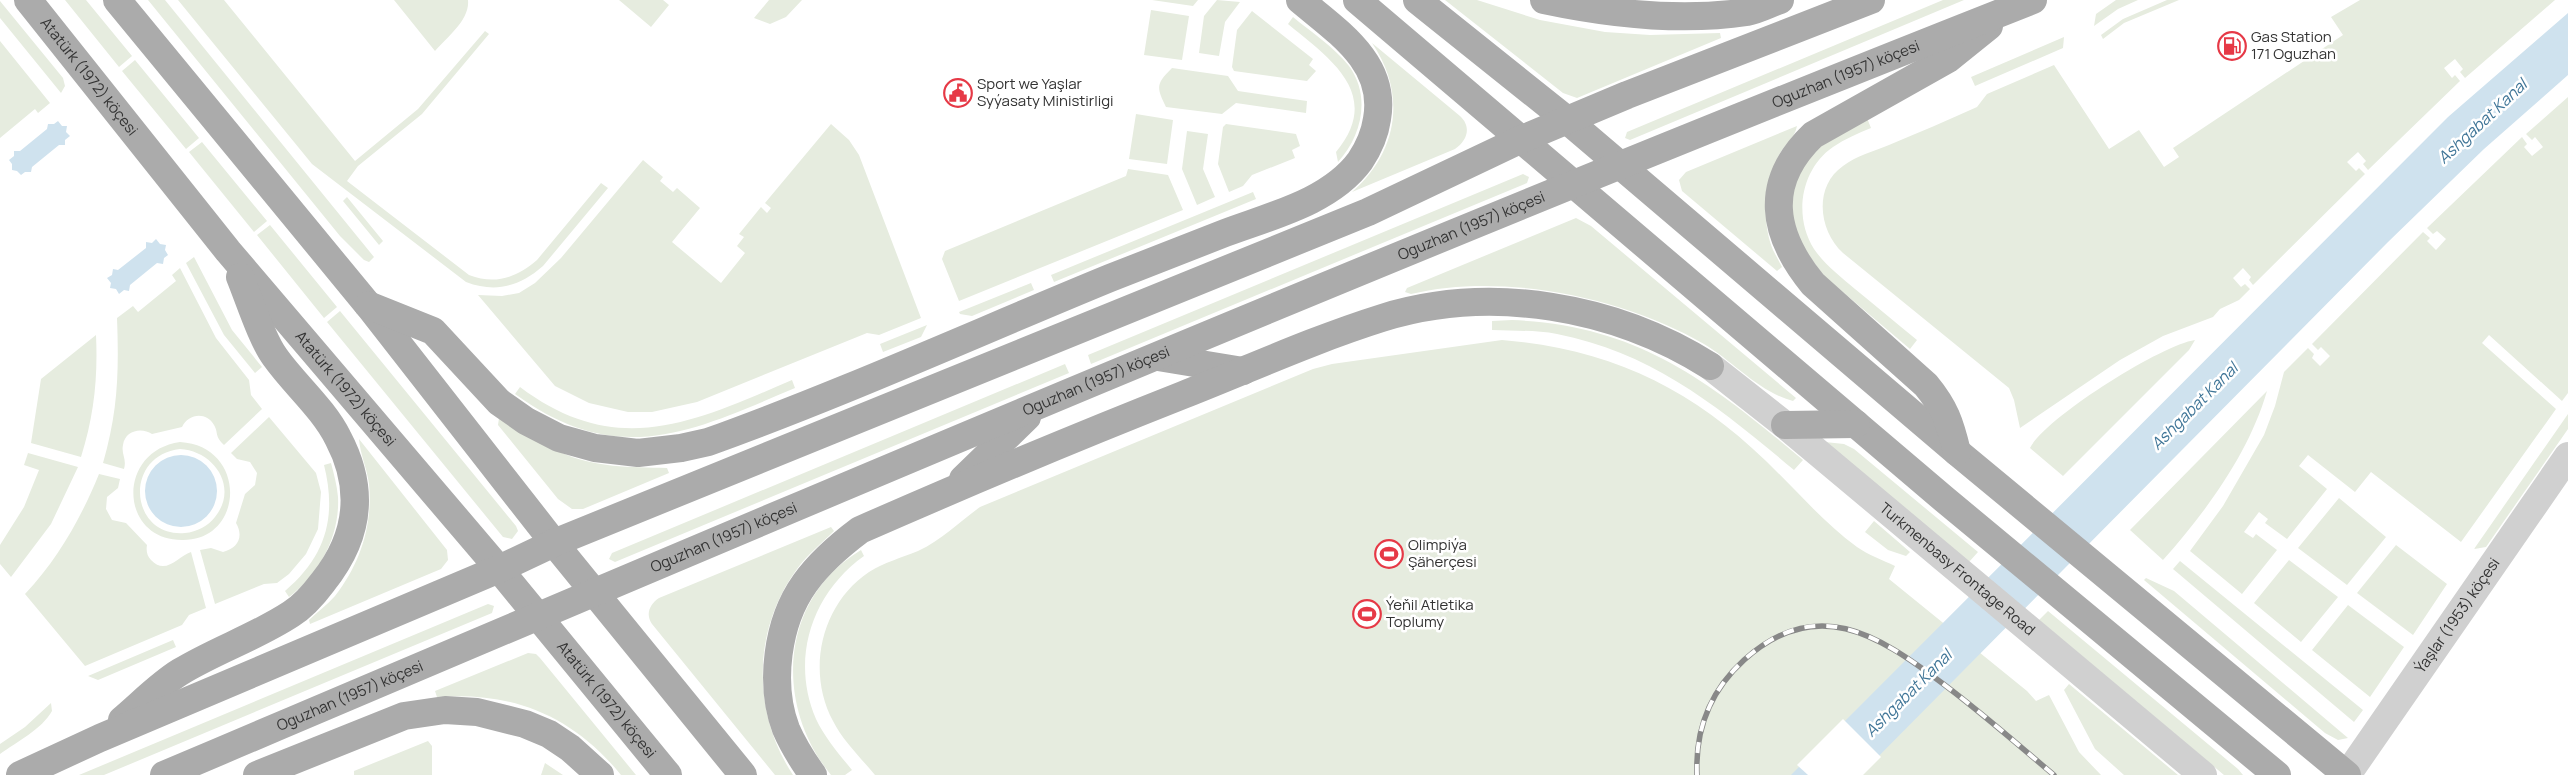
<svg xmlns="http://www.w3.org/2000/svg" width="2568" height="775" font-family="Manrope,sans-serif">
<style>
.green{fill:#e6ecdf;fill-rule:evenodd}
.water{fill:#cfe2ee}
.pier{fill:#fff}
.lines{fill:none;stroke-linecap:round;stroke-linejoin:round}
.minor{stroke:#d0d0d0;stroke-width:28}
.major{stroke:#ababab;stroke-width:28}
.rail-casing{stroke:#888;stroke-width:5.5}
.rail{stroke:#fff;stroke-width:4;stroke-dasharray:11;stroke-linecap:butt}
.labels{text-anchor:middle;stroke-width:5;stroke-linejoin:round;paint-order:stroke}
.poi-label{font-size:15px;fill:#333;stroke:#fff;text-anchor:start}
.street-label{font-size:15px;fill:#333;stroke:#fff}
.water-label{font-size:16px;font-style:italic;fill:#3f7597;stroke:#fff}
</style>
<rect width="100%" height="100%" fill="#fff"/>
<path class="green" d="M65,0H86L132,56L119,67Z
M148,0H165L374,257L369,262L364,260L340,236Z
M178,0H224L355,161L418,109L485,31L489,34L422,114L358,166L347,181L469,275C495,285 516,278 537,260L601,183L608,188L543,266C519,287 495,293 466,282L312,164Z
M394,0H468C470,20 447,37 435,51Z
M619,0H663L669,5L651,27Z
M769,0H802L786,17L770,24L754,18Z
M1152,0H1198L1193,6Z
M1217,0L1240,2L1225,22L1219,56L1199,53L1204,16Z
M1445,0H1477L1540,20L1605,32L1650,35L1720,33L1721,38L1577,98L1563,93Z
M1943,0H1964L1630,140L1625,138L1627,132Z
M2116,0H2138L2118,9L2094,26L2096,14Z
M2167,0H2179L2124,23L2103,39L2101,35L2123,19Z
M2360,0H2555L2465,78L2460,72L2463,69L2455,59L2444,68L2452,78L2455,75L2460,81L2368,170L2363,164L2366,161L2358,152L2347,162L2356,171L2359,168L2365,174L2253,285L2249,280L2251,277L2243,268L2233,278L2241,287L2245,284L2250,289L2239,300L2220,309L2213,317L2163,336L2120,360L2020,428L2014,400L2009,388L1843,253C1819,231 1813,187 1843,166C1856,156 1874,151 1889,145C1918,133 1948,120 1977,107L1987,94L2054,65L2109,149L2139,130L2164,167L2179,157L2173,148L2343,35L2331,17Z
M0,1L63,78L65,86L61,93L0,18Z
M1151,10L1189,16L1182,60L1144,55Z
M1252,11L1313,59L1309,65L1316,71L1307,81L1234,71L1232,67L1237,30Z
M1293,17C1311,32 1334,47 1349,66C1371,96 1362,136 1338,162L1336,152C1384,94 1329,58 1288,24Z
M2064,37L2063,48L1975,86L1971,77Z
M0,41L50,103L38,113L35,109L0,138Z
M1372,43L1460,116C1472,127 1467,141 1455,149L1352,192C1398,152 1407,94 1372,43Z
M135,60L199,138L186,149L122,71Z
M1172,68L1228,76L1238,91L1307,101L1306,113L1236,103L1222,114L1166,107C1156,87 1156,84 1172,68Z
M2568,97V393L2562,401L2489,335L2482,343L2556,409L2461,542L2371,472L2355,492L2308,455L2299,466L2327,489L2287,539L2265,523L2268,519L2259,512L2244,532L2253,538L2256,534L2277,550L2242,594L2190,551L2223,506L2264,435L2275,406L2284,372L2308,348L2314,354L2312,358L2320,366L2330,356L2321,347L2318,350L2312,344L2423,232L2430,238L2427,241L2436,250L2446,239L2437,231L2433,234L2427,228L2522,137L2527,144L2524,147L2532,156L2543,147L2535,137L2532,140L2526,134Z
M1136,114L1173,120L1167,164L1129,159Z
M1867,118L1871,128C1858,133 1845,139 1833,147C1801,169 1793,216 1814,249C1825,265 1841,277 1855,289C1876,306 1896,323 1917,340L1910,349L1824,276L1796,238L1791,201L1796,179L1813,151Z
M831,124L849,140L859,155L921,318L879,335L867,333L697,402L652,412H628L589,403L555,386L478,295L502,296L519,293L535,283L561,258L643,160L663,177L660,181L673,192L677,188L700,208L672,242L721,283L745,253L737,246L744,237L739,234L761,207L767,213L771,208L765,203Z
M1226,124L1296,134L1300,146L1292,150L1295,158L1252,175L1243,186L1229,192L1218,164L1223,127Z
M1797,126C1795,138 1784,145 1779,155C1765,183 1761,221 1773,250C1776,256 1779,261 1782,267L1777,271L1682,191L1679,180L1686,172Z
M1187,131L1208,134L1203,169L1215,197L1197,205L1182,169Z
M202,142L267,221L254,232L189,152Z
M1128,169L1168,175L1183,210L959,301L942,259L945,251L1126,176Z
M1523,174L1529,177L1527,183L1091,364L1088,355Z
M1253,192L1256,199L1054,282L1051,275Z
M347,197L383,241L379,245L343,201Z
M1576,218L1591,226L1796,398L1793,401C1759,392 1734,362 1704,344C1624,297 1502,272 1411,294L1405,292L1407,288Z
M270,225L337,307L324,318L257,235Z
M194,257L232,330L262,367L255,373L224,335L186,263Z
M180,268L216,338L249,380L251,395L262,409L224,445C214,435 219,434 214,425C206,411 188,414 182,427L152,434C142,427 125,430 123,445C121,454 127,459 124,469L103,463C118,411 119,372 117,318L133,306L138,312L176,281L172,275Z
M1031,283L1034,290L972,316L960,314L959,312Z
M340,311L516,526L518,531L512,539L503,537L327,322Z
M1512,320C1639,325 1710,382 1803,460L1794,470C1721,409 1654,353 1557,334C1536,330 1514,331 1492,330V321Z
M927,325L921,337L883,352L880,344Z
M96,335C98,378 94,416 81,457L31,443L41,379Z
M1502,340C1609,349 1689,387 1766,461C1796,490 1823,522 1857,547C1868,555 1883,560 1895,566L1889,579L2027,691L2036,701L2049,695L2079,752L2101,775H875C861,758 843,741 833,721C806,671 821,604 869,572C885,562 901,558 918,551C942,540 959,522 980,507L1313,369L1332,364Z
M2195,340L2189,350L2063,476L2030,448C2045,418 2161,345 2195,340Z
M1065,364L1069,373L615,562L609,559L612,553Z
M792,380L795,388C691,432 618,469 515,394L520,387C617,460 694,422 792,380Z
M2267,391C2249,453 2206,512 2163,560L2130,530Z
M2568,414V429L2486,547L2474,549Z
M269,417L316,473L321,492L318,529L306,554L289,574L277,583L264,584L215,604L200,550L211,548L223,552C238,548 244,537 236,523L245,494L255,485L257,473L250,462L237,459L231,453Z
M499,418C520,430 540,442 560,452C594,468 631,467 667,468L669,473L583,509H572L558,499L498,425Z
M359,439L447,550L448,560L441,569L310,624L309,620C317,612 327,605 335,596C360,564 373,525 369,484C367,468 360,454 359,439Z
M180,442C248,446 245,541 182,540C119,540 116,451 180,442ZM180,449C214,451 239,487 215,517C208,526 197,532 185,533C130,538 122,456 180,449Z
M1825,442L1844,444L1854,449L1978,552L1969,562Z
M28,453L78,467L51,524L11,577L0,564V545L24,507L39,470L24,465Z
M331,463C334,474 337,486 338,497C340,535 320,574 289,597L285,591C326,556 337,517 324,465Z
M99,474L120,479L118,488L107,497L106,509L112,520L126,523L147,545C146,551 147,556 151,560C166,576 178,556 191,552L206,608L189,615L182,625L85,666L25,594C58,559 81,518 99,474Z
M2339,498L2386,537L2347,585L2298,548Z
M1874,521L1910,552L1906,556L1888,550L1865,532Z
M831,527L834,531C821,544 808,554 797,569C752,630 752,713 793,775H775L652,624C645,614 650,604 659,598Z
M2396,545L2447,584L2413,635L2357,593Z
M861,550L864,556C812,593 790,659 816,719C825,738 839,754 852,770L845,775H831C774,705 779,599 861,550Z
M2289,560L2338,597L2301,642L2254,603Z
M2180,561L2363,710L2354,722L2173,569Z
M2146,578L2174,591L2348,738L2338,740L2325,733L2144,580Z
M488,604L494,606L492,613L104,775H79Z
M2348,605L2404,647L2370,697L2312,650Z
M2048,611L2238,769L2243,775H2224L2039,620Z
M173,640L176,647L98,680L88,676Z
M528,653L536,654L540,658L636,775H621C573,716 512,691 437,697L435,691Z
M2069,684L2178,775H2124L2095,749L2064,690Z
M51,703L52,711C42,729 17,742 0,754V744L25,727Z
M428,741L432,746V775H354V771Z
M545,763L563,775H541Z"/>
<path class="water" d="M2568,13V75L2484,149L2388,242L1860,775H1791L2448,117Z
M58,121L62,126H67L66,132L70,136L65,140V145H59L32,167L31,172H25L21,175L17,171L12,170V164L9,160L14,156V151H20L47,129L48,124H54Z
M156,239L160,244L166,245L165,250L168,255L164,258L163,264L157,263L130,285L129,291L124,290L119,294L116,289L110,288L111,283L107,278L112,275L113,269L118,270L146,248V242L152,243Z
M145 491a36 36 0 1 1 72 0a36 36 0 1 1-72 0Z"/>
<path class="pier" d="M1843,719L1881,757L1863,775H1808L1797,765Z"/>
<g class="lines">
<g class="minor">
<path id="s1" d="M1710,366L1785,425L2203,775"/>
<path id="s2" d="M2347,775L2568,456"/>
</g>
<g class="major">
<path id="s3" d="M28,0L228,251L499,569L668,775"/>
<path d="M117,0L368,305L554,543L743,775"/>
<path d="M1357,0L1944,499L2277,775"/>
<path d="M1417,0L1567,120L1957,452L2347,775"/>
<path d="M1544,0C1610,14 1680,22 1747,12C1758,10 1769,4 1780,0"/>
<path d="M368,305L433,331L499,402L526,421L559,438L595,448L638,453L681,448L708,442C844,393 976,333 1110,278C1148,263 1186,248 1225,233C1270,216 1330,202 1360,161C1368,149 1375,133 1377,119C1387,63 1338,32 1300,0"/>
<path d="M1158,357L1243,371"/>
<path d="M1785,425L1856,424"/>
<path d="M1957,452C1950,423 1945,408 1926,385L1813,284C1772,234 1763,183 1813,135L1948,59L1989,26"/>
<path d="M963,479L1027,417"/>
<path d="M122,720C140,705 159,685 180,672C216,650 256,637 291,614C304,606 314,594 323,582C359,537 365,489 338,438C323,408 294,384 275,357C262,340 249,299 240,277"/>
<path d="M20,775L100,738L499,569L554,543L1368,212L1522,139L1627,95L1871,0"/>
<path id="s4" d="M164,775C785,511 1406,247 2033,0"/>
<path d="M257,775L404,716L445,710L477,712L525,724L549,734L570,748L600,775"/>
<path d="M813,775C803,761 793,745 786,729C769,684 777,622 805,583C820,562 840,545 860,530C967,483 1074,438 1183,395C1249,369 1315,339 1382,318C1491,284 1615,306 1710,366"/>
</g>
<defs>
<path id="rail" d="M1697,775C1695,730 1710,691 1744,660C1816,595 1877,634 1942,683C1981,712 2017,744 2054,775"/>
</defs>
<use href="#rail" class="rail-casing"/>
<use href="#rail" class="rail"/>
</g>
<defs>
<symbol id="fuel-ring" viewBox="-11 -11 22 22"><circle r="9.5" fill="#fff" stroke="#e63946" stroke-width="1.5"/><path d="M-5.5-6h7V0h2V4h1.3V-2.5L3-4.5l.8-.8L6-3V5H2.5V1h-1V6h-7ZM-4.2-4.7v3.2H.2V-4.7Z" fill="#e63946"/></symbol>
<symbol id="civic-ring" viewBox="-11 -11 22 22"><circle r="9.5" fill="#fff" stroke="#e63946" stroke-width="1.5"/><path d="M-.6-6.5H3V-4.5H.6V-3L4-1V1h2V6H-6V1h2V-1L-.6-3ZM-1.2 2.5V6h2.4V2.5Z" fill="#e63946"/></symbol>
<symbol id="stadium-ring" viewBox="-11 -11 22 22"><circle r="9.5" fill="#fff" stroke="#e63946" stroke-width="1.5"/><path d="M0-5a6.5 5 0 1 0 0 10a6.5 5 0 1 0 0-10ZM-3.5-1.8h7v3.6h-7Z" fill="#e63946"/></symbol>
</defs>
<g fill-rule="evenodd">
<use href="#fuel-ring" x="2216" y="30" width="32" height="32"/>
<use href="#civic-ring" x="942" y="77" width="32" height="32"/>
<use href="#stadium-ring" x="1373" y="538" width="32" height="32"/>
<use href="#stadium-ring" x="1351" y="598" width="32" height="32"/>
</g>
<g class="labels">
<g class="poi-label">
<text x="2251" y="42">Gas Station<tspan x="2251" dy="17">171 Oguzhan</tspan></text>
<text x="977" y="89">Sport we Yaşlar<tspan x="977" dy="17">Syýasaty Ministirligi</tspan></text>
<text x="1408" y="550">Olimpiýa<tspan x="1408" dy="17">Şäherçesi</tspan></text>
<text x="1386" y="610">Ýeňil Atletika<tspan x="1386" dy="17">Toplumy</tspan></text>
</g>
<g class="street-label">
<text dy="5" stroke="none"><textPath href="#s4" startOffset="1822">Oguzhan (1957) köçesi</textPath></text>
<text dy="5" stroke="none"><textPath href="#s3" startOffset="98">Atatürk (1972) köçesi</textPath></text>
<text dy="5" stroke="none"><textPath href="#s4" startOffset="1418">Oguzhan (1957) köçesi</textPath></text>
<text dy="5" stroke="none"><textPath href="#s4" startOffset="1012">Oguzhan (1957) köçesi</textPath></text>
<text dy="5" stroke="none"><textPath href="#s3" startOffset="502">Atatürk (1972) köçesi</textPath></text>
<text dy="5" stroke="none"><textPath href="#s4" startOffset="608">Oguzhan (1957) köçesi</textPath></text>
<text dy="5" stroke="none"><textPath href="#s1" startOffset="320">Turkmenbasy Frontage Road</textPath></text>
<text dy="5" stroke="none"><textPath href="#s2" startOffset="194">Ýaşlar (1953) köçesi</textPath></text>
<text dy="5" stroke="none"><textPath href="#s4" startOffset="202">Oguzhan (1957) köçesi</textPath></text>
<text dy="5" stroke="none"><textPath href="#s3" startOffset="908">Atatürk (1972) köçesi</textPath></text>
</g>
<g class="water-label">
<text transform="translate(2482 121) rotate(-43)" y="6">Ashgabat Kanal</text>
<text transform="translate(2194 406) rotate(-45)" y="6">Ashgabat Kanal</text>
<text transform="translate(1908 693) rotate(-45)" y="6">Ashgabat Kanal</text>
</g>
</g>
</svg>
